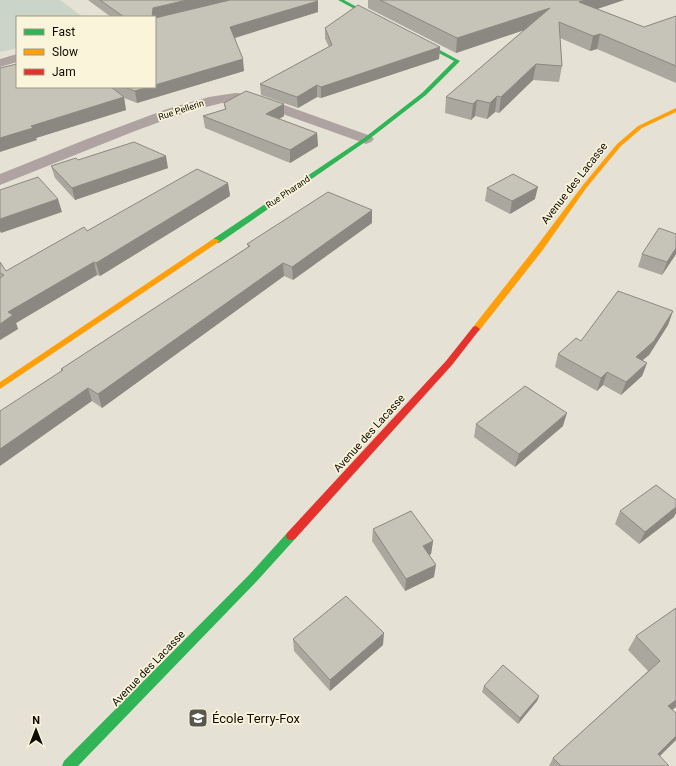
<svg xmlns="http://www.w3.org/2000/svg" width="676" height="766" font-family="Roboto,sans-serif">
<style>
.green{fill:#cad4c8}
.lines{fill:none;stroke-linecap:round;stroke-linejoin:round}
.street{fill:#aea3a1;fill-rule:evenodd}
.fast{fill:#30b455;fill-rule:evenodd}
.slow{fill:#ff9f0a;fill-rule:evenodd}
.jam{fill:#e5322d;fill-rule:evenodd}
.wall{fill:#aaa89e}
.shaded-wall{fill:#8b8881}
.building{fill:#c6c3b8;stroke:#8b8881}
.labels{text-anchor:middle;stroke-width:3.5;stroke-linejoin:round;paint-order:stroke}
.far-street-label{font-size:9px;fill:#0e0c04;stroke:#faf4db}
.street-label{font-size:11px;fill:#0e0c04;stroke:#faf4db}
.near-poi-label{font-size:13px;fill:#0e0c04;stroke:#faf4db;text-anchor:start}
</style>
<rect width="100%" height="100%" fill="#e5e2d5"/>
<path class="green" d="M0,0H60L83,17H17V48L0,52Z"/>
<g class="lines">
<path class="street" d="M17,54V62L0,67V59Z
M235,93L253,94L371,136L374,139L371,142L366,144L361,142L246,101L222,103L190,111L135,131L0,185V174L87,139L167,109L209,97Z"/>
<path class="fast" d="M338,0H344L383,21L379,22Z
M414,36L460,61L426,95L368,140L219,243H213V239L364,138L422,93L454,61L412,39V37Z
M291,532L295,533L296,536L295,539L256,582L78,766H62L64,761L248,576L287,533Z"/>
<path class="slow" d="M676,108V112L642,128L621,146L587,187L542,251L479,331H473L472,329L473,327L536,247L583,185L617,144L638,126Z
M213,239H216L220,241L0,389V382Z"/>
<path class="jam" d="M476,326L480,329L452,365L295,539L291,540L287,539L286,536L287,533L446,361L473,327Z"/>
</g>
<path class="wall" d="M88,0H316L318,12L235,38L244,71L137,103L124,98L126,110L36,138L37,140L17,87H155V17H111Z
M368,0H624L597,9L644,27L676,16V83L597,49L590,51L560,38L562,66L559,82L533,80L499,113L495,112L487,119L475,116L471,120L445,113L446,97L524,30L456,53L368,8Z
M325,28L440,47L439,59L321,98L317,97L298,108L261,95L260,84L329,47L325,39Z
M224,103L284,104V116L279,119L317,133L318,146L290,163L205,128L203,116L225,109Z
M78,160L168,168L75,200L55,178L51,166Z
M228,183L230,196L100,276L97,275L16,323L18,329L0,340V262L6,271L87,231Z
M487,188L535,199L510,214L485,201Z
M372,223L293,280L284,276L102,408L92,401L61,371V369L248,247L247,244Z
M676,234V254L662,275L638,267L642,254Z
M673,311L668,325L649,355L642,360L647,363L642,376L621,395L603,385L597,391L555,367L558,354L581,341Z
M476,424L563,426L515,467L474,437Z
M620,511L674,517L639,544L615,524Z
M373,529L433,541L431,554L429,555L434,577L405,591L372,541Z
M676,608V707L672,710L676,713V740L659,756L669,766H549L553,758L648,671L628,650L636,636Z
M293,639L383,645L330,691L294,651Z
M484,686L539,696L537,701L518,724L482,692Z"/>
<path class="shaded-wall" d="M187,0H234L155,18V17H152L153,8Z
M585,0H624L576,16L579,2Z
M318,1V12L231,39L230,27Z
M550,8L548,22L456,53L457,38Z
M600,34L597,49L590,51L593,36Z
M440,47L439,59L321,98V87Z
M243,59L244,71L137,103L135,91L149,87H155V85Z
M536,64L533,80L499,113L501,97Z
M317,85V97L298,108L297,97Z
M497,96L495,112L487,119L490,103Z
M124,97L126,110L36,138L37,140L0,152V138L31,126Z
M477,100L475,116L471,120L473,104Z
M284,104V116L267,126L266,114Z
M317,133L318,146L290,163V150Z
M166,156L168,168L75,200L72,188Z
M228,183L230,196L100,276L96,263Z
M538,187L535,199L510,214L512,201Z
M58,199L62,212L1,233L0,231V219Z
M372,210V223L293,280L292,267Z
M676,248V254L662,275L667,262Z
M94,262L97,275L16,323L18,329L0,340V324L8,312Z
M283,263L284,276L102,408L98,394Z
M673,311L668,325L649,355L631,370L636,357Z
M647,363L642,376L621,395L626,382Z
M607,372L603,385L597,391L601,378Z
M88,388L92,401L0,466V449Z
M567,413L563,426L515,467L519,454Z
M676,507V513L674,517L639,544L645,532Z
M433,541L431,554L421,558L423,546Z
M436,565L434,577L405,591L406,579Z
M384,633L383,645L330,691V680Z
M539,696L537,701L518,724L520,718Z
M676,700V707L659,720L668,706Z
M676,736V740L650,766L658,754Z"/>
<path class="building" d="M100,0H187L153,8L152,17H124Z
M230,0H316L318,1L230,27L243,59L155,85V18Z
M380,0H585L579,2L644,27L676,16V66L600,34L593,36L559,22L562,66L536,64L501,97L497,96L490,103L477,100L473,104L446,97L550,8L457,38Z
M358,5L440,47L321,87L317,85L297,97L260,84L332,45L325,28Z
M17,64V87H111L124,97L31,126L33,128L0,138V68Z
M124,87H149L135,91Z
M246,91L284,104L266,114L317,133L290,150L203,116L226,109L224,103Z
M134,142L166,156L72,188L51,166L76,158L78,160Z
M197,169L228,183L96,263L94,262L8,312L13,315L0,324V278L4,275L0,273V262L6,271L84,227L87,231Z
M513,174L538,187L512,201L487,188Z
M38,177L58,199L0,219V190Z
M328,192L372,210L292,267L283,263L98,394L88,388L0,449V411L63,370L61,369L250,246L247,244Z
M659,228L676,234V248L667,262L642,254Z
M618,291L673,311L654,341L636,357L647,363L626,382L607,372L601,378L558,354L576,338L581,341Z
M525,386L567,413L519,454L476,424Z
M656,485L676,500V507L645,532L620,511Z
M411,511L433,541L423,546L436,565L406,579L373,529Z
M346,596L384,633L330,680L293,639Z
M676,608V700L668,706L676,713V736L658,754L669,766H561L553,758L660,661L636,636Z
M503,665L539,696L520,718L484,686Z"/>
<defs>
<symbol id="school-square" viewBox="-11 -11 22 22"><rect x="-9" y="-9" width="18" height="18" rx="4" fill="#59574d" stroke="#faf4db"/><path d="M0-5L7-2L0 1L-7-2ZM-4 1L0 2.5L4 1V4Q0 6-4 4Z" fill="#fff"/></symbol>
</defs>
<g fill-rule="evenodd">
<use href="#school-square" x="187" y="707" width="22" height="22"/>
</g>
<g class="labels">
<g class="far-street-label">
<text transform="translate(181 110) rotate(-18)" y="3">Rue Pellerin</text>
<text transform="translate(288 192) rotate(-34)" y="3">Rue Pharand</text>
</g>
<g class="street-label">
<text transform="translate(574 183) rotate(-52)" y="4">Avenue des Lacasse</text>
<text transform="translate(369 433) rotate(-48)" y="4">Avenue des Lacasse</text>
<text transform="translate(148 668) rotate(-46)" y="4">Avenue des Lacasse</text>
</g>
<g class="near-poi-label">
<text x="212" y="723">École Terry-Fox</text>
</g>
</g>
<rect x="16" y="16" width="140" height="72" fill="#faf4db" stroke="#9c9785"/>
<rect x="24" y="29" width="20" height="6" fill="#30b455" stroke="#9c9785"/>
<text x="52" y="36" font-size="12" fill="#0e0c04">Fast</text>
<rect x="24" y="49" width="20" height="6" fill="#ff9f0a" stroke="#9c9785"/>
<text x="52" y="56" font-size="12" fill="#0e0c04">Slow</text>
<rect x="24" y="69" width="20" height="6" fill="#e5322d" stroke="#9c9785"/>
<text x="52" y="76" font-size="12" fill="#0e0c04">Jam</text>
<g transform="translate(36 730)" stroke="#faf4db" stroke-width="3" paint-order="stroke">
<path d="M0-3L7 15L0 10L-7 15Z" fill="#0e0c04"/>
<text y="-6" font-size="11" font-weight="bold" text-anchor="middle" fill="#0e0c04">N</text>
</g>
</svg>
